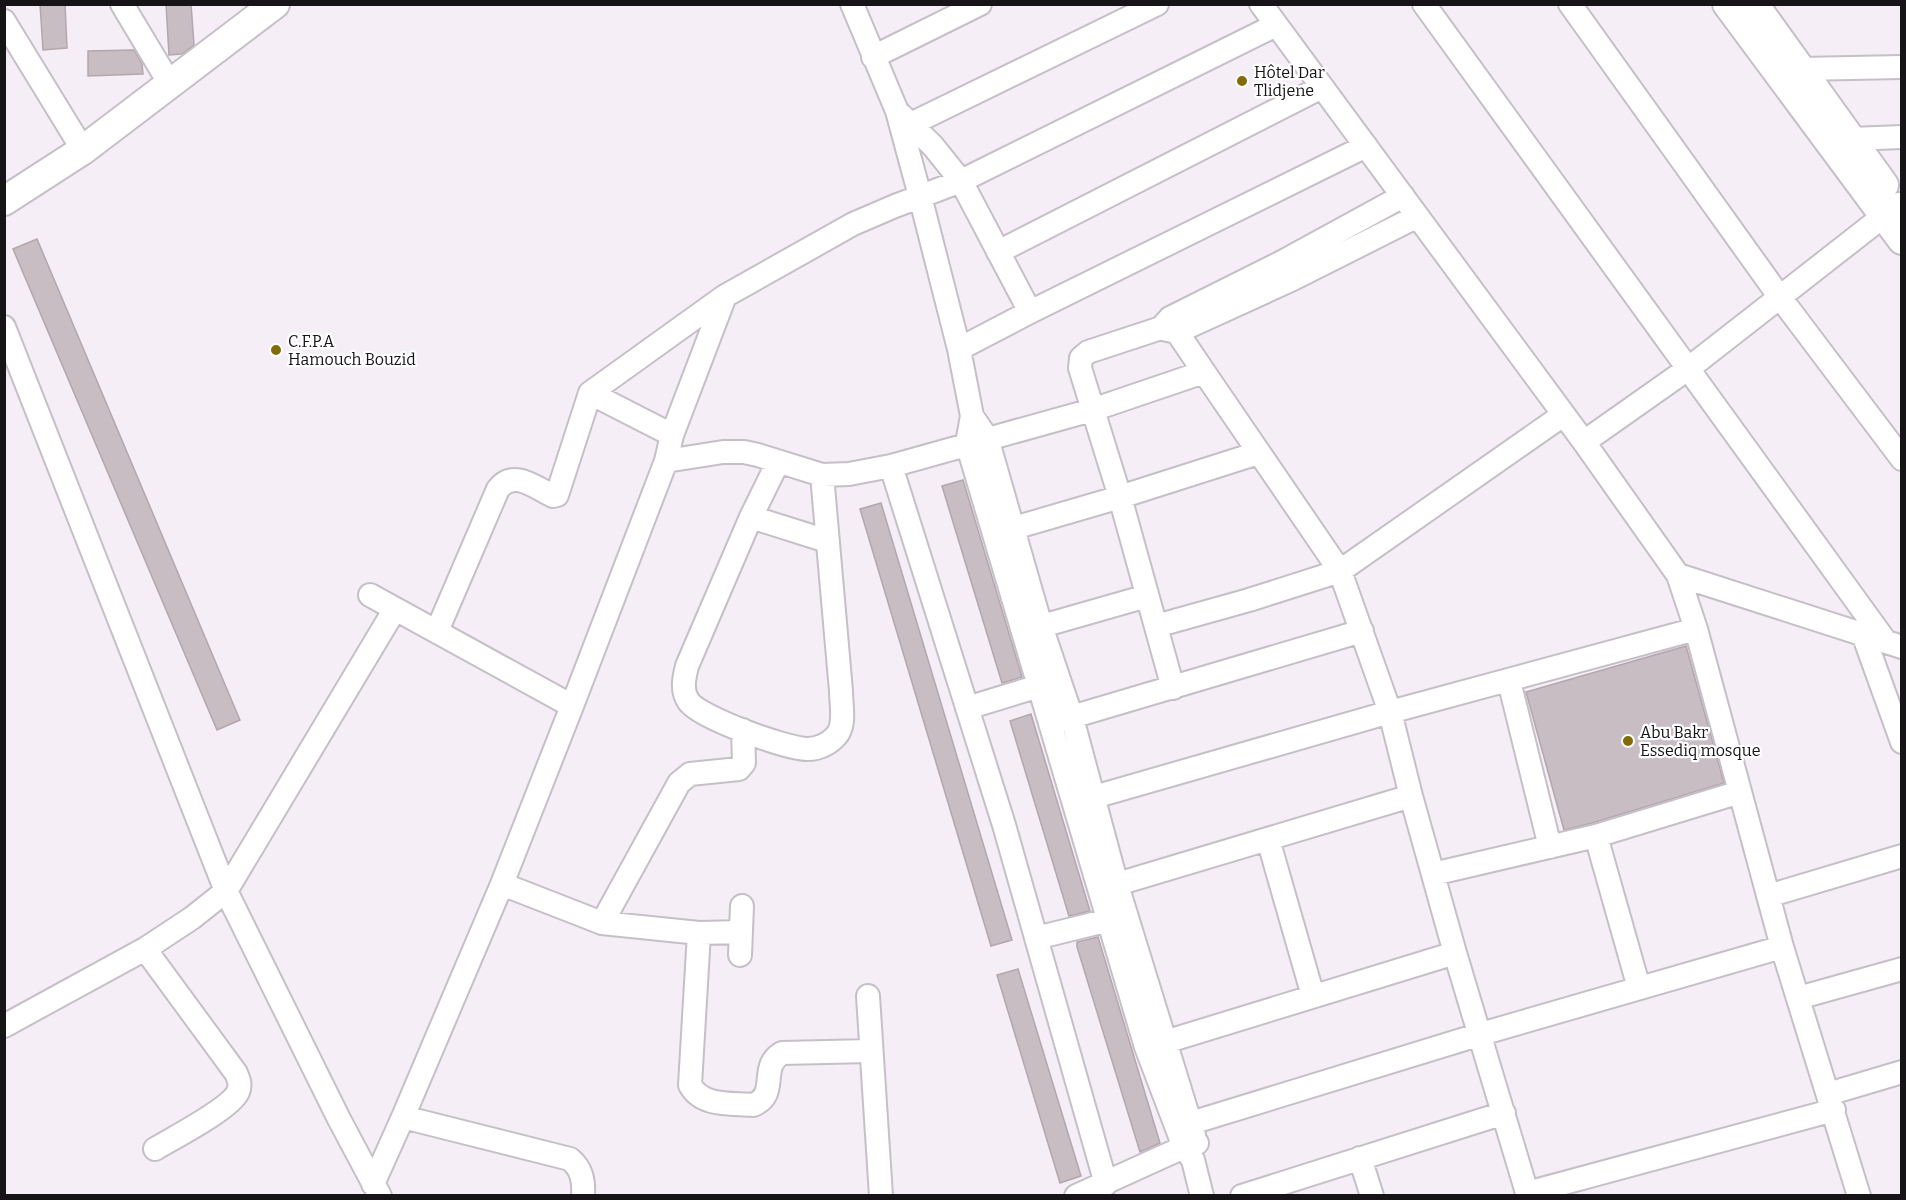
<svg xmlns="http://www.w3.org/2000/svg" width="1906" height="1200" font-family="Bitter,serif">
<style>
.building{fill:#c8bdc3;stroke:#b2a7ad;stroke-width:1.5}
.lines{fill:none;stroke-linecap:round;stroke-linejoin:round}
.minor-casing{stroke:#c6bfc8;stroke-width:26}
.major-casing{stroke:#c6bfc8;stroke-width:32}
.minor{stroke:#fff;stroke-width:22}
.major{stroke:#fff;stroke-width:28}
.poi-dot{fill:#816c07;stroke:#fff;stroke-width:2}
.labels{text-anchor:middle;stroke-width:4.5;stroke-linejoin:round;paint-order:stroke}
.poi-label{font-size:16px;fill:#161417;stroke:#fff;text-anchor:start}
</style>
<rect width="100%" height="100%" fill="#f5eef7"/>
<path class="building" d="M40,4H65L67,48L43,50Z
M166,4H191L194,45L182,54L169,55Z
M134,50L142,64L143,74L88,76V51Z
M37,239L240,720L217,730L13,249Z
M963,480L1022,677L1002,683L942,486Z
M881,503L1012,940L991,946L860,509Z
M1686,646L1724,783L1592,823L1564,830L1526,692Z
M1031,714L1090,911L1069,916L1010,721Z
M1098,937L1160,1143L1140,1152L1077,947V942Z
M1018,969L1081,1176L1060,1183L997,975Z"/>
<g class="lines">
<defs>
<path id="minor" d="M122,4L170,84
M852,4L897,111L920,196L959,349L972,416L967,443L1146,1047L1184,1147L1193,1160L1202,1196
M1261,4L1584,442L1678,575L1696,629L1782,947L1859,1196
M1424,4L1886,642
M1570,4L1779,296L1902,459
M4,21L83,150
M873,57L980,4
M1800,69L1902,67
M900,114L933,146L961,181L1030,312
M911,124L1157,4
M1851,139L1902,137
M998,252L1322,87
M1170,318L1177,332L1204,372L1340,571L1390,712L1411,796L1455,953L1528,1196
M4,327L226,891L339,1119L380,1196
M1163,329L1177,332L1293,279L1416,217
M959,349L1030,312L1366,146
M590,393L672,435
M972,416L987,438L1041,626L1072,718L1117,885L1194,1135
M1584,442L1689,368L1899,204
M666,461L723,452H744L758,455L822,475L849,474L891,466L1092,410L1204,372
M778,462L751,517L687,666C684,678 681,691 689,702C701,718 787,749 808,749C818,749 829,744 836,736C846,726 841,705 841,691L822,475
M891,466L1004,825L1106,1184
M751,517L827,541
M1014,528L1120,497L1258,453
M1678,575L1902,647
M370,595L572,706
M1156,626L1249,600L1340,571L1563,415
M1028,630L1147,596
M437,631L498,489C514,469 534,487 553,496L557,495L590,393L725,296
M1863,634L1902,742
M1509,681L1550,847
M1173,688L1120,497L1080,368L1081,358L1088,352L1161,328L1170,318L1284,261L1403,196
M967,708L1039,686
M1058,721L1362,631
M1094,797L1390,712L1696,629
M1596,836L1639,988
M1268,839L1313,996
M1433,874L1596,836L1740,792
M502,884L602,923L699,933L690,1085C702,1107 731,1103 753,1105C780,1094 758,1067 782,1053L870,1051
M1104,888L1411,796
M1768,896L1902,856
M602,923L679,783L690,774L739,769L744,763L743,730
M699,933L741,932
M1036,938L1109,920
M145,949L236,1073C239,1080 241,1085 238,1092C230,1109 173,1138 155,1149
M740,955L742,906
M868,996L881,1196
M1798,998L1902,969
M4,1026L145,949L192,918L226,891L395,609
M1165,1042L1455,953
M1828,1094L1902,1072
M1191,1123L1481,1034L1782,947
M1360,1158L1372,1196
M373,1184L403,1117
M1527,1193L1834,1110
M583,1196C584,1181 582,1169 570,1159L403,1117L502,884L572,706L666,461L672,435L725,296L853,224L895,206L961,181L1276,25
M1076,1196L1184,1147L1197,1143
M1242,1196L1504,1113"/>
<path id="major" d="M1727,4L1902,240
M1754,4L1884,185
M4,201L83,150L275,4"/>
</defs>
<use href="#minor" class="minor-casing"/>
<use href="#major" class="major-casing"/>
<use href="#minor" class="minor"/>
<use href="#major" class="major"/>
</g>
<g class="poi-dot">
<circle cx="1242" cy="81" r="6"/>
<circle cx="276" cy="350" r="6"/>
<circle cx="1628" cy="741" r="6"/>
</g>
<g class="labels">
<g class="poi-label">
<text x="1254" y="78">Hôtel Dar<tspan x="1254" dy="18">Tlidjene</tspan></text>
<text x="288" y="347">C.F.P.A<tspan x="288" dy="18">Hamouch Bouzid</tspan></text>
<text x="1640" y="738">Abu Bakr<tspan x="1640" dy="18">Essediq mosque</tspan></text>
</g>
</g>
<rect width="1906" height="1200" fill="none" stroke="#161417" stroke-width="12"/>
</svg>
